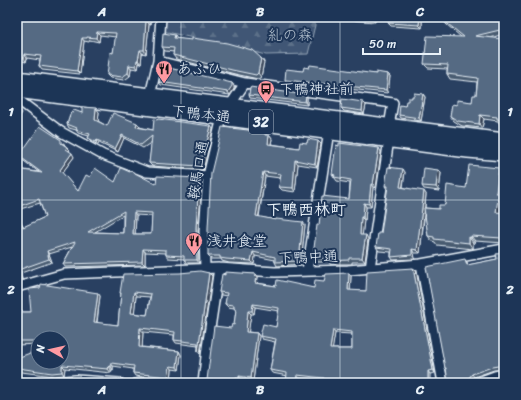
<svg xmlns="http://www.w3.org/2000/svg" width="521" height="400" font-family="Sriracha,'Klee One',sans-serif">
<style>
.forest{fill:url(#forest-firs);stroke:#94a4b6}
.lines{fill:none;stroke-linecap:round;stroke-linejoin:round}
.street-casing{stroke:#e8f1f8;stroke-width:12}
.primary-casing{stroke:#e8f1f8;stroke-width:18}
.street{stroke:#1d3557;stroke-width:9}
.primary{stroke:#1d3557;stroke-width:15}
.wall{fill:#495b71;stroke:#e8f1f8;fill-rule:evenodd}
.shaded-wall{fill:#3c4a5c;stroke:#e8f1f8}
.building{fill:#556a83;stroke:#e8f1f8;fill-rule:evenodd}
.grid{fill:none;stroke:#e8f1f8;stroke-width:1;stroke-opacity:0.55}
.labels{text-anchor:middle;stroke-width:4;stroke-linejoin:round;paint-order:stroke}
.shield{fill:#1d3557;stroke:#abb9c8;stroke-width:1}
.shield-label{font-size:14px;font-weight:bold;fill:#e8f1f8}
.park-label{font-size:15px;fill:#b6c3d0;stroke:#1d3557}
.poi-label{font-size:15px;fill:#e8f1f8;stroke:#1d3557;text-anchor:start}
.street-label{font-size:15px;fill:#e8f1f8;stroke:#1d3557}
.neighbourhood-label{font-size:16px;font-weight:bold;fill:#e8f1f8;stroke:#1d3557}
.neatline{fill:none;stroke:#e8f1f8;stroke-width:1.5}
.grid-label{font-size:13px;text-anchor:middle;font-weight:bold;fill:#e8f1f8}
</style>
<defs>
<pattern id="forest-firs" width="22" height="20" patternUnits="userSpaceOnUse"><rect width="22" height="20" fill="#415774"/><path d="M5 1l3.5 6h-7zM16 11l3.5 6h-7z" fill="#5c7089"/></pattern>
</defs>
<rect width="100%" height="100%" fill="#294061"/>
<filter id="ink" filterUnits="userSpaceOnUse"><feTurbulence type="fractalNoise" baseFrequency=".025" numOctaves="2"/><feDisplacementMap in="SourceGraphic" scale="8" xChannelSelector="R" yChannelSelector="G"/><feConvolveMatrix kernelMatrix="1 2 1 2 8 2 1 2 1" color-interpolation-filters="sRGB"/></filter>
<g filter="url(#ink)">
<path class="forest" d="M163,17H317L308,54L266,55L163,31Z"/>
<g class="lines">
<defs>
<path id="street" d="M158,61L245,83L393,103L389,126
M17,99L61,132L103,155L147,172L208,176
M150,101L152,87L158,61L161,17
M421,264L443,383
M370,268L389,139
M205,269L204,231L208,176L222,117L245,83
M307,271L329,131
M17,287L64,274L219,268L275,272L348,270L421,264L504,249
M44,383L76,380L119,383
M203,383L207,348L219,268
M476,383L495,376L504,374"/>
<path id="primary" d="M17,79L504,141
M17,90L468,150L504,153"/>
</defs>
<use href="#street" class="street-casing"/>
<use href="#primary" class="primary-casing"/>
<use href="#street" class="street"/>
<use href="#primary" class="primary"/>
</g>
<path class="wall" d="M17,17H151V24H149L146,54L142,53L141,64L139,63L138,69L131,68L130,76L126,79L124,80L110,78L107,75L113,53L116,37L100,35L99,42L90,40L89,42L84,41L80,74L42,70L39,66L40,60L27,58L26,62L17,60Z
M348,17H375V22L350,20Z
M422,17V28L391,26L388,23Z
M504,17V34L490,38L504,39V124H500L498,121L484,119L482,128L462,126L454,121L450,116L457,105L472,102L476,95L477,82L450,79L447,74V69L428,68L424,64L461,37L446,24L443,20Z
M175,35L177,38L261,58L264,62L261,77L258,79L235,74L176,59L173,55L174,52L165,51L162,47Z
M309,68L376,74H388L390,76L388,93L287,83L285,80Z
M159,82L232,83L234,86V89L230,95L161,85Z
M423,94L425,97L421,121L401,118L399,115L405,106L408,101L414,96Z
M249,95L307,97V105L250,98Z
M366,105L364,114L344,111L341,108Z
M99,112L98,121L107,126H140L139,127L153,130L213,129L203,170L152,166L149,163L152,142L143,148L124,138L118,152L99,143L98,145L93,142L91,141L88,138L89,136L78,133L76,130L69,128L67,124L73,113Z
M265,132L267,135H269L272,139L271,144L299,148L307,143L321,144L317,167L298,164L295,192L282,190L279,187L280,178L265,176L259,217L305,225L301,264L277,266L275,262V260L255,256L254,264L229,263L222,261L221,259H211L208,256Z
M64,143V144L70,150L69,151L74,157L62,173L78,191L90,177L115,182L156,184L202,182L198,231L199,263H186L184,259L168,258L166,255V253L145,252V265L65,267L63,264L72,247L49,254L52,262L21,273L22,280L17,281V215L24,227L45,217L40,203L17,210V169L39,172L21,159L19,156ZM123,215V233L95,232ZM136,215L152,216L151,234H135Z
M381,152L376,188L373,187L371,207H366L365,221L364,220L362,235L368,239L365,262H352V264H330L329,262H316L314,258L319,225L349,199L350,183L337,181L332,174Z
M499,168L502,173L500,195L502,198L501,213H504V243L475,241V243H473V249L437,245L435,242L432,241L428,236L425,211L420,253H414L415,259L393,260L391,257V252L379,251L376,247L381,233L387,189L385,186L405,172L403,187L426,194L425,208L439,209L466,188Z
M438,170L441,173L439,191L424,189L422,186Z
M504,253V369L494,370L474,377L470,382L446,370L445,368L467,262L468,265L497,259Z
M416,270L435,373L430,374L324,381L299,378L272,373L270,370L275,342L262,339L260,336L276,327L279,311L255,307L254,314H251L248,332L257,333L259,336L253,381L241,379V382L238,381V383H209L207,380L231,328L234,325L236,311L234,308L228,307L225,304L227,296L221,295L219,292L225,275L256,274L258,277L257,283L276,286L314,288L324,281L349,273L351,276L350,291H366ZM335,333L352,334V349H332Z
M209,273L212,276L200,354L198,346L176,343L174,340V335L143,332L142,347L179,351L181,355L179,370L172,369L171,381L143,377L146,383H131L142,377L135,376L133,373V369L113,366V370H111V373L65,368L64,375L54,376L21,372L19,369H17V358L62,362V338H38V344L17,345V312H31L98,293L100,296L97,323L118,325L121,294L120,293ZM136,296L150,297L147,315L134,313Z"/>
<path class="shaded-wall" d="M148,17H151V24L149,20Z
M372,17H375V22L372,18Z
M420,17H422V28L419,25Z
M146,20L149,24L146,54L144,50Z
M97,32L100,35L99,42L96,38Z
M82,38L84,41L80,74L77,71Z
M140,50L142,53L141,64L138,60Z
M24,54L27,58L26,62L24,58Z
M261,58L264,62L261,77L258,73Z
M137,60L139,63L138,69L136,66Z
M129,65L131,68L130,76L128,73Z
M388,74L390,76L388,93L386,90Z
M232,83L234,86V89L230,95L228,92Z
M423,94L425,97L421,121L419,118Z
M306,95L307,97V105L305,102Z
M363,102L366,105L364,114L362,111Z
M96,108L99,112L98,123L95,120Z
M20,110L22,113L18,119L17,117V114Z
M480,115L484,119L482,128L479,124Z
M137,123L140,126L138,130L136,127Z
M211,126L213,129L203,170L201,166Z
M122,135L124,138L118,152L115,149Z
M269,135L272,139L270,148L268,144Z
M97,140L99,143L98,145L96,142Z
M318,141L321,144L317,167L315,164Z
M67,147L70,150L68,152L66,149Z
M379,148L381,152L376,188L373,184Z
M72,153L74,157L62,173L60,170Z
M295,160L298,164L295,192L293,188Z
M499,168L502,173L500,195L502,198L500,218L496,212V193Z
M403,169L405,172L402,190L400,187Z
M438,170L441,173L439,191L436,187Z
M263,172L265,176L258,219L256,216Z
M199,178L202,182L198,231L199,263L197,260L196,228Z
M371,184L373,187L371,207L369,204Z
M424,191L426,194L420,253L417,250Z
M364,203L366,207L365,221L363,217Z
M134,212L136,215L135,237L133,234Z
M361,217L364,220L362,238L360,235Z
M303,222L305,225L301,264L299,261Z
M366,235L368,239L365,262L362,258Z
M471,236L475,241V243L471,238Z
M469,237L473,243V249L469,243Z
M143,249L145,252V265L142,262Z
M412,249L414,253L415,259L412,255Z
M47,251L49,254L52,262L49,259Z
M253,252L255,256L254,264L251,261Z
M413,268L416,270L435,373L433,370Z
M18,270L21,273L22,280L19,276Z
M209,273L212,276L200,354L198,351Z
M349,273L351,276L350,293L348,290Z
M256,274L258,277L257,286L255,283Z
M134,292L136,296L134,316L131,313Z
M98,293L100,296L96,326L94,322Z
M253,304L255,307L254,314L252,311Z
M248,311L251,314L248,335L246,332Z
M140,328L143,332L142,350L139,347Z
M333,330L335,333L332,352L330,349Z
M257,333L259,336L253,381L251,378Z
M179,351L181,355L179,370L177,367Z
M111,363L113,366V370L111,367Z
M62,365L65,368L64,375L62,372Z
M109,366L111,370V373L108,369Z
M170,366L172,369L171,381L168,377Z
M428,371L430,374V383H428Z
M472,374L474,377L470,382V383H469L468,379Z
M297,375L299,378V383H296Z
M239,376L241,379V382L239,379Z
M143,377L146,383H144Z"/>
<path class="building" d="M17,17H148L149,20H146L144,50H140L138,60H137L136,66L129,65L128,73L122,77L107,75L110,52L113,53L116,33L97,32L96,38L87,37V38H82L77,71L39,66L41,56L24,54V58L17,57Z
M349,17H372V18Z
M389,17H420L419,25L388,23Z
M445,17H504V29L475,36L504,39V120L497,119V117L480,115L479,124L458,121L450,116L452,104L457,105V100L472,102L473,95H476L478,78L447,74L448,65L424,64L427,36L464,37L443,20Z
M163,33L175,35L174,38L192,40V38L227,43L252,50L261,58L258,73L256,75L232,70L173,55L174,48L162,47Z
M310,65L376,74V72L388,74L386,90L285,80L286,69L303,71L304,67L309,68Z
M161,66L232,83V86L228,92L159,82Z
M250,87L306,95L305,102L249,95Z
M414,93L423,94L419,118L399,115L400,105L405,106L406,101H408V98H412V96H414Z
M342,99L363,102L362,111L341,108Z
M82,107L96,108L95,120L107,126L113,113L137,123L136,127L153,130L154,119L157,120L158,119L211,126L201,166L149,163L152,136L141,145L122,135L115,149L97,140L96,142L88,138L90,134L76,130L77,128L67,124L71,112L73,113L74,110L82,113Z
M17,108L20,110L17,114Z
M40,126L61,140V143L67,147L66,149L72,153L60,170L78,191L86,175L90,177L95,168L115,182L121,168L130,172L131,171L156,184L157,176L199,178L196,228L197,260H184V256L166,255V250L143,249L142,262L63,264L75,242L47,251L49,259L18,270L19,276L17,277V216L23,227L45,217L39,199L17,207V183H18H17V169L42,173L19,156ZM124,211L123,233L88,232ZM134,212L152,213L151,234H133Z
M222,127L265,132V135H269L268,144L299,148L300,142L307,143L308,139L318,141L315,164L295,160L293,188L279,187L281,174L263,172L256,216L276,220V219L303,222L299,261L275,262V257L253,252L251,261L226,259L220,258V256H208V228L211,173Z
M339,143L379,148L373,184H371L369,204L364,203L363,217H361L360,235H366L362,258H349V260L328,261V259L314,258V248L317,225H319L322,196L349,199L351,180L334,177L335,175L332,174L336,145L339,146Z
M469,165L499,168L496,193H499L496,212L504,213V239L502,238L471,236V238L469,237V243L434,239V237L428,236L424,208L439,209V205H445L447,185L466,188Z
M388,167L403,169L400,187L424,191L417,250L412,249V255L391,257L392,249L376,247L378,233H381L385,205L388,186H385Z
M424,168L438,170L436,187L422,186Z
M504,253V365L492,367L472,374L468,379L469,383H448L446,368H445L426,267L465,259L467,265L497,259L496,254Z
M413,268L433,370L428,371V383H323L324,378L297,375L296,383H286L287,373L270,370L276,339L260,336L263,324L276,327L279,308L253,304L252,311H248L246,332L257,333L251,378L239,376V379L236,378V383H223V381L207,380L214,326L231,328L232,324L234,325L236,309L234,308V305L225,304L227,293L219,292L222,274L225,275V272L256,274L255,283L276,286L277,280L314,288L315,280L324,281L326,274L349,273L348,290L366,291L367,271ZM333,330L352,332V349H330Z
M200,271L209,273L198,351V343L174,340L175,332L140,328L139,347L179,351L177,367L170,366L168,377L133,373L134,366L111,363V367L109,366L108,369L62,365V372L52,373L18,368L17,365V358L38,350V362H62V341H63H62V338H38V341H17V312H31L29,289L40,288L41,284L98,293L94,322L118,325L121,293H120L123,274L180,273ZM134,292L151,294L147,315L131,313Z
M143,377L144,383H131L132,379Z
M489,381L490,383H482Z"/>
</g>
<path class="grid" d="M181,17V383M340,17V383M17,200H504"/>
<defs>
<symbol id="restaurant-pin" viewBox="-11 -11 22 30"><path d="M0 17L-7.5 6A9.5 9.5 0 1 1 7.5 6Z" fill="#ff9aa2" stroke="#1d3557"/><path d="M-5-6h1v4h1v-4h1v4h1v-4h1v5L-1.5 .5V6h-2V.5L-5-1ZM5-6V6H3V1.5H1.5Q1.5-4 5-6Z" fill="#111"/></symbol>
<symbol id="bus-pin" viewBox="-11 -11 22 30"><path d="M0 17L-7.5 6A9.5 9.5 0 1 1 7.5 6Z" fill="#ff9aa2" stroke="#1d3557"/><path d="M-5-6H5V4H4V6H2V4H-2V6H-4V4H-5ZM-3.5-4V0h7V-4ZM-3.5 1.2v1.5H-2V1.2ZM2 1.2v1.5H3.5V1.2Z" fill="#111"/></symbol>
</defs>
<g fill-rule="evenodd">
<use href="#restaurant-pin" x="154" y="59" width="20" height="27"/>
<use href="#bus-pin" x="256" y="79" width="20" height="27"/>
<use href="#restaurant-pin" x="184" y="231" width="20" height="27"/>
</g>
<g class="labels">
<rect class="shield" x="249" y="110" width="24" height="24" rx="3"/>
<g class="shield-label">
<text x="261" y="127">32</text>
</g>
<g class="park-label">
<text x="290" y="40">糺の森</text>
</g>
<g class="poi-label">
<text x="177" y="74">あふひ</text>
<text x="279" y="94">下鴨神社前</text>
<text x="207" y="246">浅井食堂</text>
</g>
<g class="street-label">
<text transform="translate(201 114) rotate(7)" y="5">下鴨本通</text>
<text transform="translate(198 170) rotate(-80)" y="5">鞍馬口通</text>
<text transform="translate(308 257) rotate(-2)" y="5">下鴨中通</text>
</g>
<g class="neighbourhood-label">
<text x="306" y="215">下鴨西林町</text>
</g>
</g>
<rect width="521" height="400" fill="none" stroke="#1d3557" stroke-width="44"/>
<g transform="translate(50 350) rotate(278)"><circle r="19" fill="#1d3557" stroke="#6e8097"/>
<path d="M0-3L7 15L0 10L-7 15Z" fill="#ff9aa2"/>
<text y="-6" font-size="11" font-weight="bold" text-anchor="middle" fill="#e8f1f8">N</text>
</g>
<path d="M363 48v6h77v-6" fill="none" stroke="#e8f1f8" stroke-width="2"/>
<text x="369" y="48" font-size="12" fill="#e8f1f8" stroke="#1d3557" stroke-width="3" paint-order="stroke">50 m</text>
<rect x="22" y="22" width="477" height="356" class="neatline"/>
<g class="grid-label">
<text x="102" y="16">A</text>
<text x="260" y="16">B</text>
<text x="420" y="16">C</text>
<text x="11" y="116">1</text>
<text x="510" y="116">1</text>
<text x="11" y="294">2</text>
<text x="510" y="294">2</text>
<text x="102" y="394">A</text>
<text x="260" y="394">B</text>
<text x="420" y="394">C</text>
</g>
</svg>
